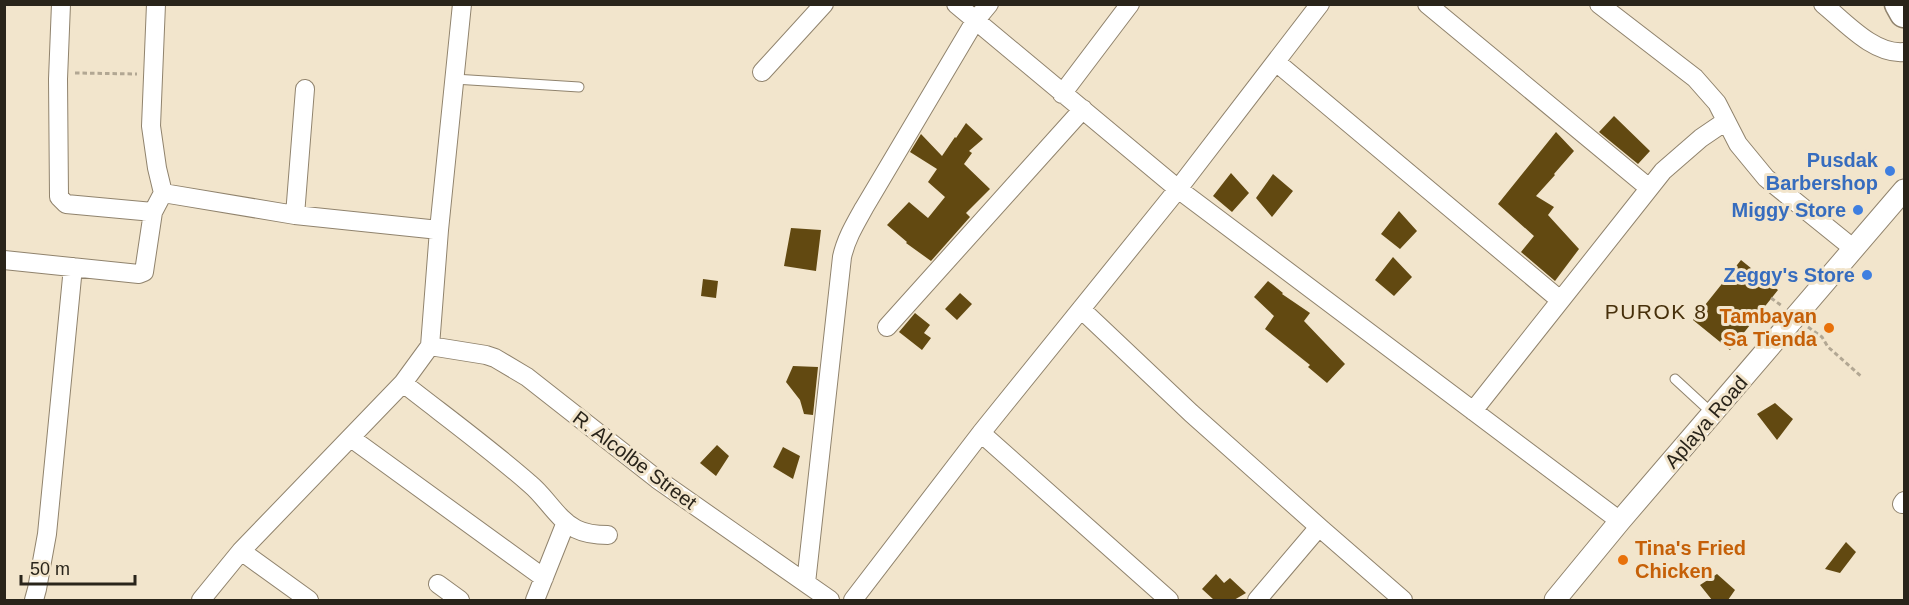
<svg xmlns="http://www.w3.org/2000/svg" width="1909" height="605" font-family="Helvetica,sans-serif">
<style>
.building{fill:#624911}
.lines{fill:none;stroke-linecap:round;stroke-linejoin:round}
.service-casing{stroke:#90836d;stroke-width:11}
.minor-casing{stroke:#90836d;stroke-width:20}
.tertiary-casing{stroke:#90836d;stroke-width:23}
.trunk-casing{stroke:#90836d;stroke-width:31}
.path{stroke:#b2a793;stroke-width:3;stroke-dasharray:4.5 3;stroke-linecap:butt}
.service{stroke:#fff;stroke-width:9}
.minor{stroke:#fff;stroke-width:18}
.tertiary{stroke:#fff;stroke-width:21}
.trunk{stroke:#fff;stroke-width:28}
.shop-dot{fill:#3f7fe0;stroke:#f2e5cc;stroke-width:2}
.food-dot{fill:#e8710a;stroke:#f2e5cc;stroke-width:2}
.labels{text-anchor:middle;stroke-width:6;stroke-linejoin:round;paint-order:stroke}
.shop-label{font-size:20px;font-weight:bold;fill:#366cbe;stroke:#f2e5cc;text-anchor:end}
.food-label{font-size:20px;font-weight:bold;fill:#c56008;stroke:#f2e5cc;text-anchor:end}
.street-label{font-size:20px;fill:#29241a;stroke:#f2e5cc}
.neighbourhood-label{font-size:21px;letter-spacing:1.5px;fill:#47300b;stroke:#f2e5cc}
</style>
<rect width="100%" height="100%" fill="#f2e5cc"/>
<path class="building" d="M1614,116L1650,151L1638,164L1599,132Z
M966,123L983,139L969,151L972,153L964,164L990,189L966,213L970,217L931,261L906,243L907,242L887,225L909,202L928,218L945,197L928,182L937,169L910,152L921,134L942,156L955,137L956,138Z
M1556,132L1574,151L1554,174L1555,175L1536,196L1554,207L1548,215L1579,249L1555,281L1521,252L1534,236L1498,204Z
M1231,173L1249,193L1232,212L1213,196Z
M1273,174L1293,191L1272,217L1256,198Z
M1399,211L1417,231L1400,249L1381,234Z
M791,228L821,230L816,271L784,266Z
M1393,257L1412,277L1394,296L1375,280Z
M1741,260L1778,290L1730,350L1693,320Z
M703,279L718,281L716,298L701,296Z
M1268,281L1283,293L1282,294L1310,313L1304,321L1345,364L1327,383L1308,367L1310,365L1265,329L1274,316L1254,297Z
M960,293L972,304L957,320L945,309Z
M915,313L930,325L924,333L931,338L922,350L899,332Z
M793,366L818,367L813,415L804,414L800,400L786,382Z
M1775,403L1793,419L1777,440L1757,414Z
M717,445L729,456L716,476L700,463Z
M783,447L800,456L793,479L773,467Z
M1846,542L1856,552L1840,573L1825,569Z
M1216,574L1224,583L1230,578L1246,593L1234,600H1214L1202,589Z
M1717,574L1735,590L1728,600H1712L1700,585Z"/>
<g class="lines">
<defs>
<path id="service" d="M454,79L579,87
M1675,379L1713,414"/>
<path id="minor" d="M61,4L58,79L59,197L66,204L153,212
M956,4L1178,189L1620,521
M1427,4L1649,188
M1599,4L1695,78L1717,103L1738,144L1766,178L1854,249
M1823,4C1845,22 1874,55 1904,52
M1276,62L1560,300
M762,72L824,4
M1062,94L1130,4
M163,193L295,215L439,230
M295,215L305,89
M4,260L139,274L144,272L153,212L163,193L157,168L151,126L156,4
M1081,309L1191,413L1319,527
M887,327L1083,109
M430,346L486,355L495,358L527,377L657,479L830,600
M403,383C445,416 489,448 530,484C546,497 557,519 576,529C586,534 597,535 608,535
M1473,411L1663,171L1701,138L1726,121
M981,433L1169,600
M351,438L544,578
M1902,504L1904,501
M241,551L309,600
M806,583L842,257C846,239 855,224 864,208L975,21L989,4
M438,584L460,600
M34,600L37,589L47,534L73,267
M201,600L241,551L403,383L430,346L439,230L462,4
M535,600L566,522
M853,600L981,433L1178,189L1320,4
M1257,600L1319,527L1403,600"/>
<path id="tertiary" d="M1555,600L1620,521L1904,190"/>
<path id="trunk" d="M1899,4L1904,13"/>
</defs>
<use href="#service" class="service-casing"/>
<use href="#minor" class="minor-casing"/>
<use href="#tertiary" class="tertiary-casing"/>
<use href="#trunk" class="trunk-casing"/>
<path class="path" d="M75,73L137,74
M1771,298L1782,306
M1808,327L1822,337L1828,347L1862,377"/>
<use href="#service" class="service"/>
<use href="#minor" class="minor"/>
<use href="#tertiary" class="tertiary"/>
<use href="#trunk" class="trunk"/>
</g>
<g class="shop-dot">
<circle cx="1890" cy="171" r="6"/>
<circle cx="1858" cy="210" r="6"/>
<circle cx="1867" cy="275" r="6"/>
</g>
<g class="food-dot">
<circle cx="1829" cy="328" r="6"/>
<circle cx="1623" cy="560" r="6"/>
</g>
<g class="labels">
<g class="shop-label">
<text x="1878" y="167">Pusdak<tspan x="1878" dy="23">Barbershop</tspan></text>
<text x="1846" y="217">Miggy Store</text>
<text x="1855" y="282">Zeggy's Store</text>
</g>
<g class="food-label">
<text x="1817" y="323">Tambayan<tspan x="1817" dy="23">Sa Tienda</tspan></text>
<text x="1635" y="555" text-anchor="start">Tina's Fried<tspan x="1635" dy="23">Chicken</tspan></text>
</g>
<g class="street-label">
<text transform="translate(1706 422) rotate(-49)" y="7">Aplaya Road</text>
<text transform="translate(635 460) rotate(37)" y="7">R. Alcolbe Street</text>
</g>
<g class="neighbourhood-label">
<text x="1656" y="319">PUROK 8</text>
</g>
</g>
<rect width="1909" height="605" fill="none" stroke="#29241a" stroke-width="12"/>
<path d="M21 575v9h114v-9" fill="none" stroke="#29241a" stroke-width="3"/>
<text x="30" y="575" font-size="18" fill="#29241a" stroke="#f2e5cc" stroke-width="4.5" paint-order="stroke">50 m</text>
</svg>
